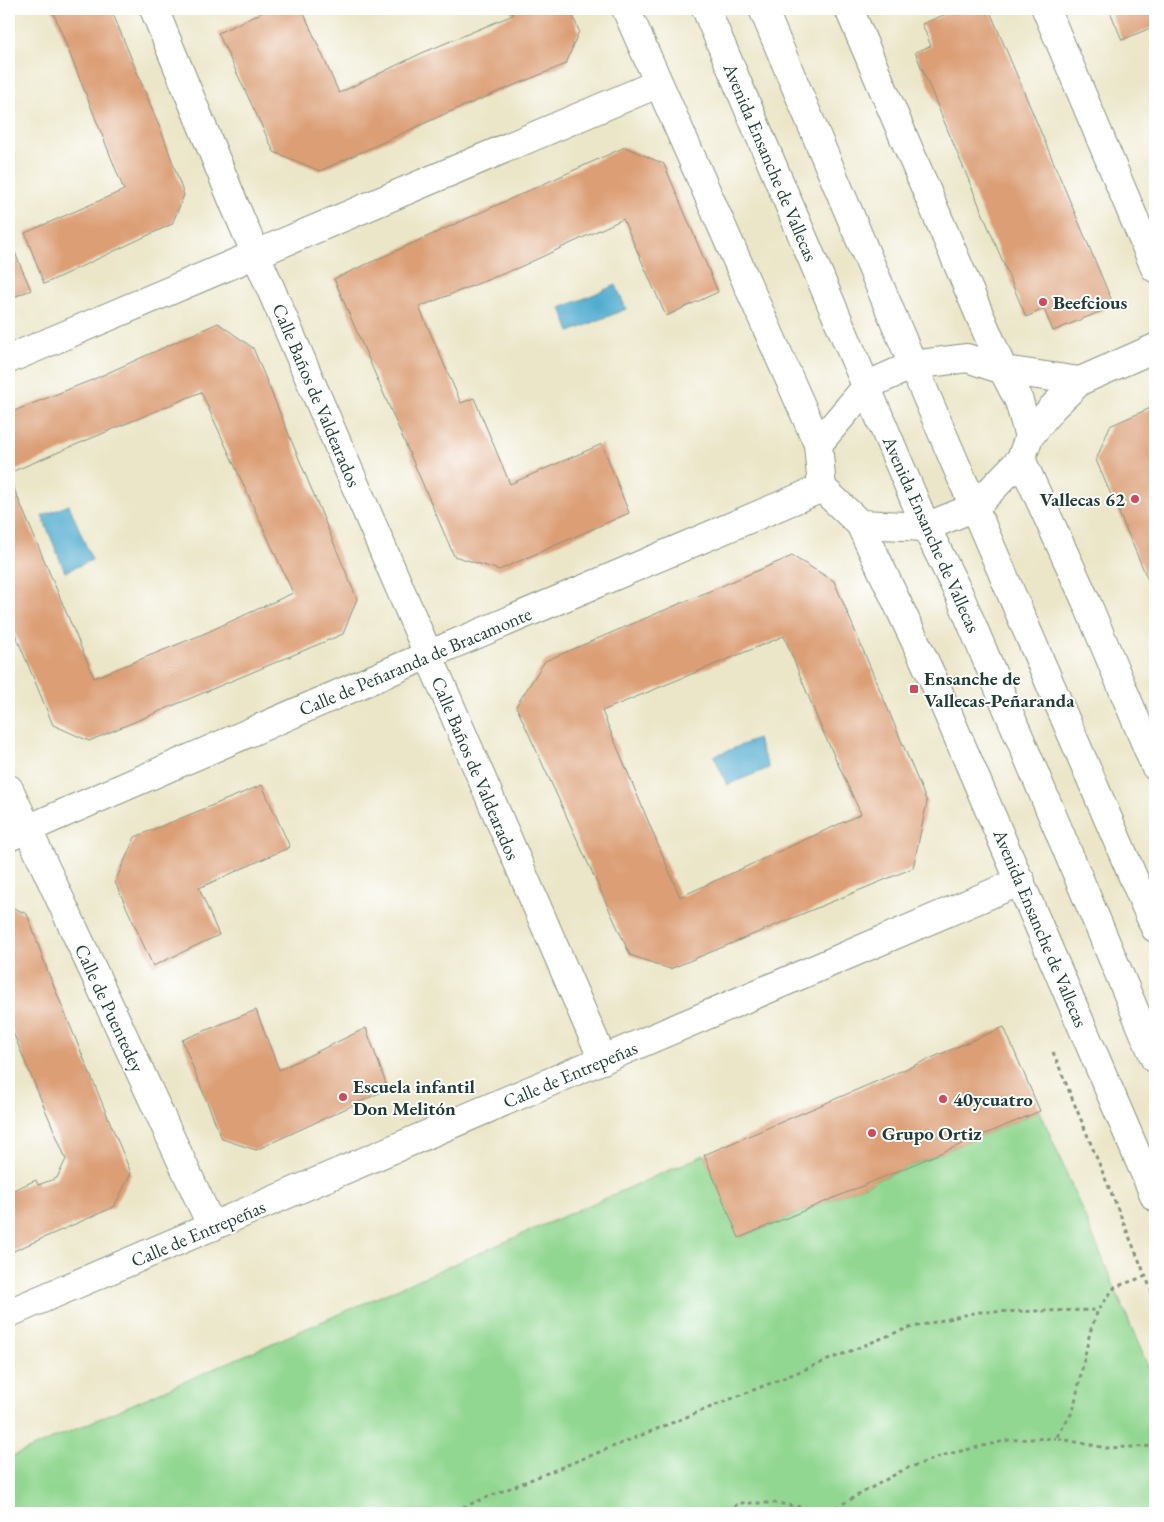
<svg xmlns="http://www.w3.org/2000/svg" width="1164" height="1522" font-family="'EB Garamond',serif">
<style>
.green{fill:#92d791;stroke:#588a62}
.water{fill:#50abce;stroke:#387481}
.building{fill:#db9e75;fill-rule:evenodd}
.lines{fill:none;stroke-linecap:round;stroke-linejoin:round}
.street-casing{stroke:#85927e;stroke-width:30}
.secondary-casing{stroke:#85927e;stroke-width:30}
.primary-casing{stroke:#85927e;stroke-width:30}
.path{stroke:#85927e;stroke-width:3;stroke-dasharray:4 4;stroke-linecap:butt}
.street{stroke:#fff;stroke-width:28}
.secondary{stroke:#fff;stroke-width:28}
.primary{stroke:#fff;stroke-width:28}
.poi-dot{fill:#d1495b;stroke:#fff;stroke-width:2}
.labels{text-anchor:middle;stroke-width:4;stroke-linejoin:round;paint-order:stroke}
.street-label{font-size:19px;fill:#1f3d34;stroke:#fff}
.poi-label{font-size:19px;font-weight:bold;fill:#1f3d34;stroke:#fff;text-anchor:start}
</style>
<rect width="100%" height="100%" fill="#fff"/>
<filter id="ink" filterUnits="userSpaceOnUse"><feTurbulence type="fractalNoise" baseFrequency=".02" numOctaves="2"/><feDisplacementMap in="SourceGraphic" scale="10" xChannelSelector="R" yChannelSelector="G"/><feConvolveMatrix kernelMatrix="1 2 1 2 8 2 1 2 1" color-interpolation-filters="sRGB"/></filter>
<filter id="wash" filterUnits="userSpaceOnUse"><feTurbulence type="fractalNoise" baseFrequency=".0096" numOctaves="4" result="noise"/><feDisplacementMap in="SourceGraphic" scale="20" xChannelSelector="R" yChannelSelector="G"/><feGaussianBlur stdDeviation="1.12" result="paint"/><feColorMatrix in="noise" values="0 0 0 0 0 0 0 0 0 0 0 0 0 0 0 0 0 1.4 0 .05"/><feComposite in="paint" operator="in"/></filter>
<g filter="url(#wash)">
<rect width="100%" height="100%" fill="#ebe6c8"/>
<path class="green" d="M1040,1111L1155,1383V1513H9V1458L704,1155L740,1238Z"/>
<path class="water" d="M616,285L626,309L570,332L561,308Z
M69,505L92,560L65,572L42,516Z
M757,739L769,768L727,785L714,756Z"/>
<g id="blocks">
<path class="building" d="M52,9H111L164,138L184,195L172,224L44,284L25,233L124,190Z
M270,9H302L339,93L422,53L513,15L510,9H570L579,31L566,64L447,113L320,171L274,152L218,33Z
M958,9H989L1114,306L1053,331L1044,309L1026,317L915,52L931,46L922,24Z
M1109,9H1155V26L1122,40Z
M625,147L664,164L718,292L666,316L623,219L520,267L419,307L461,403L474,398L510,484L602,444L629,513L499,570L454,556L334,279Z
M9,239L31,290L9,299Z
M218,323L253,348L357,599L343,634L89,741L53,725L9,619V477L94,678L201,635L293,593L201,392L9,473V413L92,380Z
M1155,406V596L1096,460L1110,426Z
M792,556L834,581L927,802L913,868L670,969L630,955L516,706L545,661ZM784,636L820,725L861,814L680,897L602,711Z
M262,785L290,847L199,888L219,935L153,966L115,882L135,837Z
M9,906L27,914L48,972L131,1173L114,1207L9,1253V1192L36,1180L38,1185L57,1178L66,1159L9,1023Z
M256,1010L279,1070L366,1028L388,1089L256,1150L222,1139L182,1040Z
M1004,1027L1040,1111L739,1238L704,1155Z"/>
</g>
</g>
<g filter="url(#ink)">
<use href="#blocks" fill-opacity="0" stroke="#85927e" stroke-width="1"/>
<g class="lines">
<defs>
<path id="street" d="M154,9L235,206L603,1060
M1046,9L1155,268
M9,359L657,84
M9,789L212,1227
M9,1313L1021,881"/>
<path id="secondary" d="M626,9L818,444L822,488L860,524L926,527L975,507L1021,459
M849,9L1003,370L1019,401L1029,437L1021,459L1086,601L1155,766
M1029,437L1052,408L1080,381L1155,348
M818,444L868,385L913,365L967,358L1003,370L1080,381
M860,524L933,679L1155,1197
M9,837L428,655L822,488"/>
<path id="primary" d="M706,9L926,527L959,594L1155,1059
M763,9L913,365L1155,928"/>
</defs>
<use href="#street" class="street-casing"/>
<use href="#secondary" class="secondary-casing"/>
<use href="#primary" class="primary-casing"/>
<path class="path" d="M1053,1052L1155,1299
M1146,1276L1115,1287L1098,1310L1090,1332L1073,1411L1056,1438L1106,1448L1155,1446
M448,1513L905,1329L978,1312L1098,1310
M729,1513L738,1503H777L818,1510L837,1507L905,1469L948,1454L1009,1440L1056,1438"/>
<use href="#street" class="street"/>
<use href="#secondary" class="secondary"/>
<use href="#primary" class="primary"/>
</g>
</g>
<g class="poi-dot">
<circle cx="1043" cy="302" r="5"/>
<circle cx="1135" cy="499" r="5"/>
<rect x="909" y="684" width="10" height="10" rx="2.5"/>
<circle cx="343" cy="1097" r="5"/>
<circle cx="943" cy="1099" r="5"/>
<circle cx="872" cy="1133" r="5"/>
</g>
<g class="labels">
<g class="street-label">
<text transform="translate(771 162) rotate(67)" y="7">Avenida Ensanche de Vallecas</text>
<text transform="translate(317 395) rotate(67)" y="7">Calle Baños de Valdearados</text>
<text transform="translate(932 534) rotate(66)" y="7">Avenida Ensanche de Vallecas</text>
<text transform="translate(415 661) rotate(-23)" y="7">Calle de Peñaranda de Bracamonte</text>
<text transform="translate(476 768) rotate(67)" y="7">Calle Baños de Valdearados</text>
<text transform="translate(1041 928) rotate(67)" y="7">Avenida Ensanche de Vallecas</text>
<text transform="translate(110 1008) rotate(65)" y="7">Calle de Puentedey</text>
<text transform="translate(570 1074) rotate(-23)" y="7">Calle de Entrepeñas</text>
<text transform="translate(198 1233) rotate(-23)" y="7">Calle de Entrepeñas</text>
</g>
<g class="poi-label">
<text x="1053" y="309">Beefcious</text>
<text x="1125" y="506" text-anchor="end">Vallecas 62</text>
<text x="924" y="685">Ensanche de<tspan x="924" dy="22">Vallecas-Peñaranda</tspan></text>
<text x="353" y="1093">Escuela infantil<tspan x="353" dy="22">Don Melitón</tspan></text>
<text x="953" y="1106">40ycuatro</text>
<text x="882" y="1140">Grupo Ortiz</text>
</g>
</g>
<rect width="1164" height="1522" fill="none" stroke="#fff" stroke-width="30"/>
</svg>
